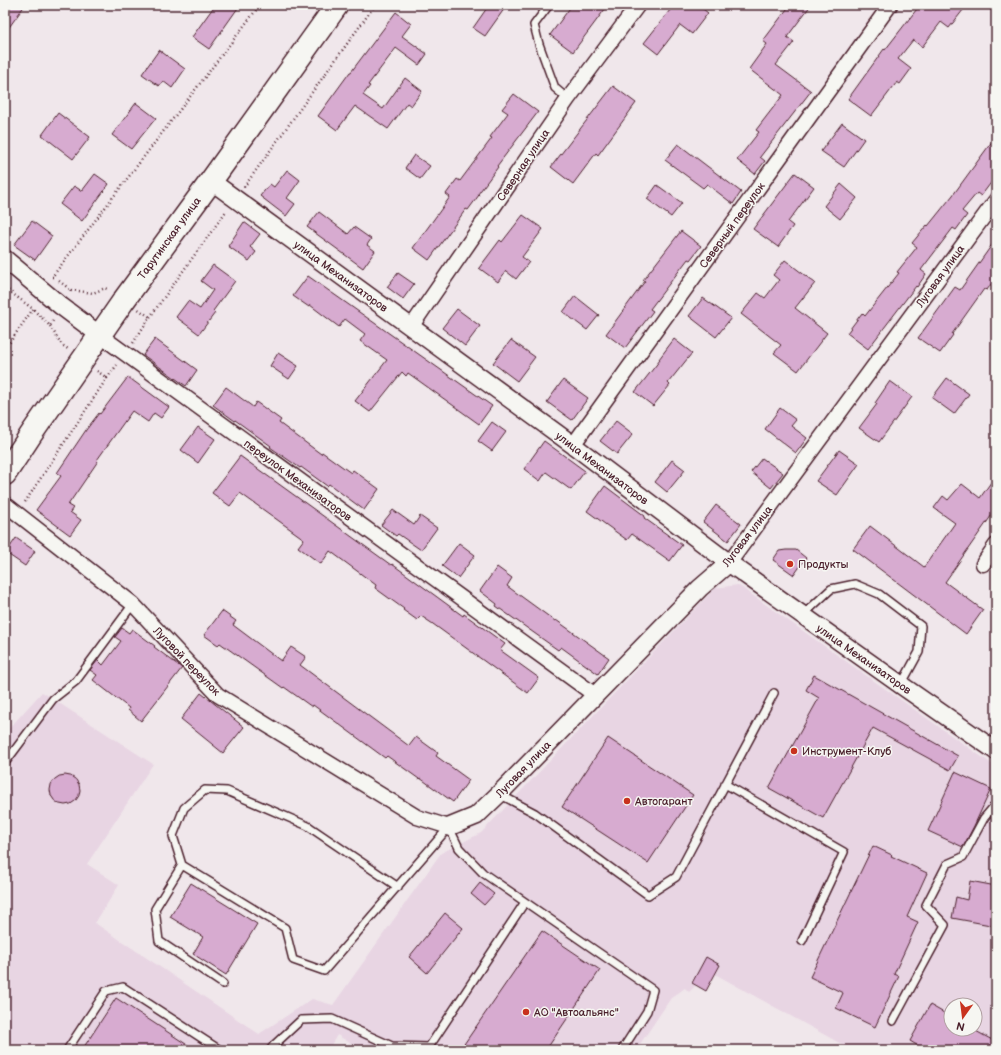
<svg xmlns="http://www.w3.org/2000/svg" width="1001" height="1055" font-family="'Balsamiq Sans',sans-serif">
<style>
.built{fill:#e8d5e3;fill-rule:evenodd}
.building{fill:#d7abd0;stroke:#4a1f2b}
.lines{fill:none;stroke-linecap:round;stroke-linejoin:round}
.service-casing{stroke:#4a1f2b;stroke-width:10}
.minor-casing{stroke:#4a1f2b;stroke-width:17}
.tertiary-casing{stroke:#4a1f2b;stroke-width:20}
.primary-casing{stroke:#4a1f2b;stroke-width:25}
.path{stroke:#4a1f2b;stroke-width:2.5;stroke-dasharray:1 3;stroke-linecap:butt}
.service{stroke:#f6f6f2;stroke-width:7}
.minor{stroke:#f6f6f2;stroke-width:14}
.tertiary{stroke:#f6f6f2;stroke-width:17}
.primary{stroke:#f6f6f2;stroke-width:22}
.poi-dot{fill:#c8321e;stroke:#f6f6f2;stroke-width:1.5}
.labels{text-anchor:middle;stroke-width:3;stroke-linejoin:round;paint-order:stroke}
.street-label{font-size:11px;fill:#4a1f2b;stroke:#f6f6f2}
.poi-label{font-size:11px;fill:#4a1f2b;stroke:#f6f6f2;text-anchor:start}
</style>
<rect width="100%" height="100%" fill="#f0e7eb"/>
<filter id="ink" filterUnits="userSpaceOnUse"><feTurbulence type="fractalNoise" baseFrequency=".025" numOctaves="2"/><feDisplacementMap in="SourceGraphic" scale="8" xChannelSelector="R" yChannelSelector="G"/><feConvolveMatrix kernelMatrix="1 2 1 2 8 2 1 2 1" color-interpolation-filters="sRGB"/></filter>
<g filter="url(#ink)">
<path class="built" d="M738,585L996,767V1050H852L715,974L706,991L696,985L689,992L685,988L671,998L636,1050H362L337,1035L328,1050H5V733L42,692L153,764L87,864L119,885L95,923L259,1034L312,999L333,1005L441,853L481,833L715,588ZM951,1005H975V1029H951Z"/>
<path class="building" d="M5,5H25L5,33Z
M215,5H240L209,49L192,37Z
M489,5H507L485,36L473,28Z
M572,5H608L573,52L550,35Z
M674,5H698L708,13L692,34L680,25L658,54L644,43Z
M790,5H811L787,37L794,42L776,65L811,91L760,157L765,161L755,174L737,160L759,132L756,130L783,95L749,69L767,44L763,41Z
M920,5H967L949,28L941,22L922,47L913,40L898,59L911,69L900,84L897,82L871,116L848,99L884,49L885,50Z
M396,12L411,24L402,36L427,54L419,65L396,48L368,85L370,86L363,95L383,109L405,78L422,91L411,106L407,103L388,129L355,106L337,130L318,116L350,72H351Z
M159,50L185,69L172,88L163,81L159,86L142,74Z
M613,86L636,103L598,155L596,153L573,184L551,167Z
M514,94L538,112L497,166L498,167L478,194L479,195L468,210L466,209L429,260L413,248L450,197L446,194L457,179L460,181L492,138L490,137L508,113L502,109Z
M136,103L156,118L131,149L112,135Z
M58,113L90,137L73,159L42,135Z
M842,123L864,139L844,167L821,151Z
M996,136V176L981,196L977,193L962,211L967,215L956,230L953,228L921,270L926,274L917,287L916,286L868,349L847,333L862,313L865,316L899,273L897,272L917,247L912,243L927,225L928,226L953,195Z
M678,144L741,192L733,204L707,184L703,188L665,160Z
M414,155L430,166L420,179L405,168Z
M287,170L300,180L287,198L295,204L286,216L260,196L270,184L274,187Z
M795,173L814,187L788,222L793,226L778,247L753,229Z
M95,174L109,184L82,221L60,204L74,186L82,191Z
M841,184L857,198L840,219L824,206Z
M657,185L682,203L671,217L647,199Z
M319,212L348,234L354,227L371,239L367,245L375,251L363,268L307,227Z
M523,215L543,229L522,257L529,262L516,279L506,271L498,282L479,268L500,240L502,242Z
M32,221L52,236L35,260L14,245Z
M244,222L260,234L250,247L256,252L249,261L228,246Z
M681,231L701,246L690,260L688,259L650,309L653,311L625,348L606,334L645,281L643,280Z
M996,239V277L987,290L984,289L952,334L953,335L940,353L918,338L955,287L960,290Z
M785,260L815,283L795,308L827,333L798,371L774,353L781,345L741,314L758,293L765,298L779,280L773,275Z
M213,265L235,281L213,311L215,313L199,334L176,317L188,301L200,309L213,290L201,281Z
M398,273L414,284L403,299L387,287Z
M308,276L492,406L479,424L408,373L406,376L402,372L370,412L355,401L387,360L360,341L365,334L345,319L339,327L310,305L309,307L293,296Z
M575,296L599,315L587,330L563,312Z
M703,298L731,318L716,337L689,316Z
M457,309L480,326L465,346L442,328Z
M155,339L197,370L186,386L143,355Z
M674,339L692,353L668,383L670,385L653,406L635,392L660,360L659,359Z
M511,340L535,357L517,381L493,363Z
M278,353L298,366L289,379L270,366Z
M128,377L169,407L161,418L154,413L148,422L132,411L97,460L98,461L68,505L73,508L70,512L81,520L70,535L36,510L61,476L57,473L86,430L99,413L100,414Z
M947,378L969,394L954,414L932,398Z
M563,380L588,398L572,420L547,402Z
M890,381L912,397L879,442L859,428L877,404L875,403Z
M226,387L253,407L256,402L281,420L279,423L321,454L322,452L351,473L353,470L379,489L364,510L329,484L327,486L301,467L300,468L270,447L271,446L235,420V421L213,405Z
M780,408L796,420L791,426L807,438L796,453L765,429Z
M616,421L633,434L617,454L600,441Z
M492,422L506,432L492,451L478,441Z
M198,427L215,439L198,463L181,450Z
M544,441L585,471L571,490L546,472L540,481L524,469Z
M839,450L859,464L837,495L816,481Z
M240,456L391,565L392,564L463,616L464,614L505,644L500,650L539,678L528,693L433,624L421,616L417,620L403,610L404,609L375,588L376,585L330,551L321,564L298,547L304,539L240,493L230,506L212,493Z
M762,458L783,473L771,488L751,472Z
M672,460L685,470L667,492L655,482Z
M996,475V509L945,582L983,610L966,634L853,549L870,526L924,567L955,523L934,508L943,496L948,500L962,484L980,498Z
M605,486L645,516L644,518L682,545L670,561L632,534L627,540L587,511Z
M716,505L741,524L728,541L703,522Z
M393,510L414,525L420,516L437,528L421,550L398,534L396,536L381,525Z
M16,538L35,551L25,566L6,553Z
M459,543L475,555L458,578L442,566Z
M786,550H796L806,558L794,575L773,560L779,551Z
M497,567L512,578L507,586L555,621L556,620L609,658L598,674L561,647L558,650L496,606L497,604L480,591Z
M222,611L236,621L233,625L281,661L291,647L306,657L300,665L409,746L416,737L438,753L436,756L469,780L453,802L420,778L419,779L387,756L385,758L313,705L312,707L284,687L283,688L220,643L218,645L204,635Z
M122,628L129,633L132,629L155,646L154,647L182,668L141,721L128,710L129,708L93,680L97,675L90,670L98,660L103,665L121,641L115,637Z
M814,675L958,756L950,770L873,728L823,818L769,788L819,698L806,690Z
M201,693L244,727L223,753L181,719Z
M608,738L693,795L648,863L562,807Z
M955,772L991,789L974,826L963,847L928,831Z
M50 790a15 15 0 1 1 30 0a15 15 0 1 1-30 0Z
M873,846L892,855L891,856L927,873L907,917L918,922L894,974L899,976L875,1027L836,1008L843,993L810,977Z
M970,881L996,886V926L952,918L956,897L967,900Z
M191,883L257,924L226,975L193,954L203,937L170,917Z
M480,883L494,894L484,905L471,894Z
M445,913L463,928L427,973L409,957Z
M542,931L600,970L546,1050H460Z
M706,957L720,965L706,991L692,983Z
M116,998L195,1050H82Z
M930,1005L951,1017V1029H972L996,1042V1050H925L910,1041Z"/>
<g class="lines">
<defs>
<path id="service" d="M549,5L534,25L539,44L555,88L568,99
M803,615L831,589L855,584L879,594L921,626L919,652L901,685
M5,763L53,699L76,681L133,604
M725,784L844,852L802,941
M499,794L535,813L648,895L676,877L774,693
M182,865L173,836L184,808L205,790L227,791L308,826L398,887
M223,984L159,941L155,909L182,865L285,928L293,960L324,971L449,827L459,848L483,873L653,990L647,1011L622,1050
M893,1021L945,925L926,905L947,864L963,857L984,818L996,804
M67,1050L106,991L123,987L220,1050
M270,1050L274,1045L301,1020L332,1019L392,1046L429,1047L525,902"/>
<path id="minor" d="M411,327L568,99L638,5
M101,336L595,695
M573,445L890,5
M5,504L133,604L218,695L417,817L449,827
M729,563L996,200
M983,564L996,545"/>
<path id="tertiary" d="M211,181L573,445L729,563L901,685L996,751
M5,259L61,306L101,336
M449,827L476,816L499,794L700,588L729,563"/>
<path id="primary" d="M5,474L32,433L124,300L211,181L337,5"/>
</defs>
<use href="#service" class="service-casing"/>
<use href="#minor" class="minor-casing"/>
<use href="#tertiary" class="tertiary-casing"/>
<use href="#primary" class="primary-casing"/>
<path class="path" d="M244,187L375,5
M53,277H52L260,5
M59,281L71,290L70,293
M5,288L33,309L50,326L54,319
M71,290L93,293L105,288L109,290
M150,317L227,210
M50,326L62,345L68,349
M133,343L150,317L138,309
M5,349L33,309
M97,371L107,378L117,365
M25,502L107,378
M5,530L9,524"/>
<use href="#service" class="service"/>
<use href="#minor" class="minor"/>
<use href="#tertiary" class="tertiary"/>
<use href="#primary" class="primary"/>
</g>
</g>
<g class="poi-dot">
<circle cx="790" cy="564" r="4"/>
<circle cx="794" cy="751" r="4"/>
<circle cx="627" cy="801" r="4"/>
<circle cx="526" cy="1012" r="4"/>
</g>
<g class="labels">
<g class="street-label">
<text transform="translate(523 165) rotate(-56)" y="4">Северная улица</text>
<text transform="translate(732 225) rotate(-54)" y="4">Северный переулок</text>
<text transform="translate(169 238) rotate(-54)" y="4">Тарутинская улица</text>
<text transform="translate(341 276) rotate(36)" y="4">улица Механизаторов</text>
<text transform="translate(940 276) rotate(-54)" y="4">Луговая улица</text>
<text transform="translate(602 468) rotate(37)" y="4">улица Механизаторов</text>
<text transform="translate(298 480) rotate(36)" y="4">переулок Механизаторов</text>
<text transform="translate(747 536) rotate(-52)" y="4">Луговая улица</text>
<text transform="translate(864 659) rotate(35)" y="4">улица Механизаторов</text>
<text transform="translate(187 661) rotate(46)" y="4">Луговой переулок</text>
<text transform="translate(523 769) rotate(-46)" y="4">Луговая улица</text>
</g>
<g class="poi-label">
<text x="798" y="568">Продукты</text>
<text x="802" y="755">Инструмент-Клуб</text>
<text x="635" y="805">Автогарант</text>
<text x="534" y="1016">АО "Автоальянс"</text>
</g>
</g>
<rect width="1001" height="1055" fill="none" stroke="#f6f6f2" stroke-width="20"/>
<rect x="10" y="10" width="981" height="1035" fill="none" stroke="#4a1f2b" stroke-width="1.5" filter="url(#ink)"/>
<g transform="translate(963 1017) rotate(194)"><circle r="19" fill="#f6f6f2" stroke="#b1a0a2"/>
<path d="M0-3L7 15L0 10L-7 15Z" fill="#c8321e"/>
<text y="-6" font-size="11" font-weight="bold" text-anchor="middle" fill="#4a1f2b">N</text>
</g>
</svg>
